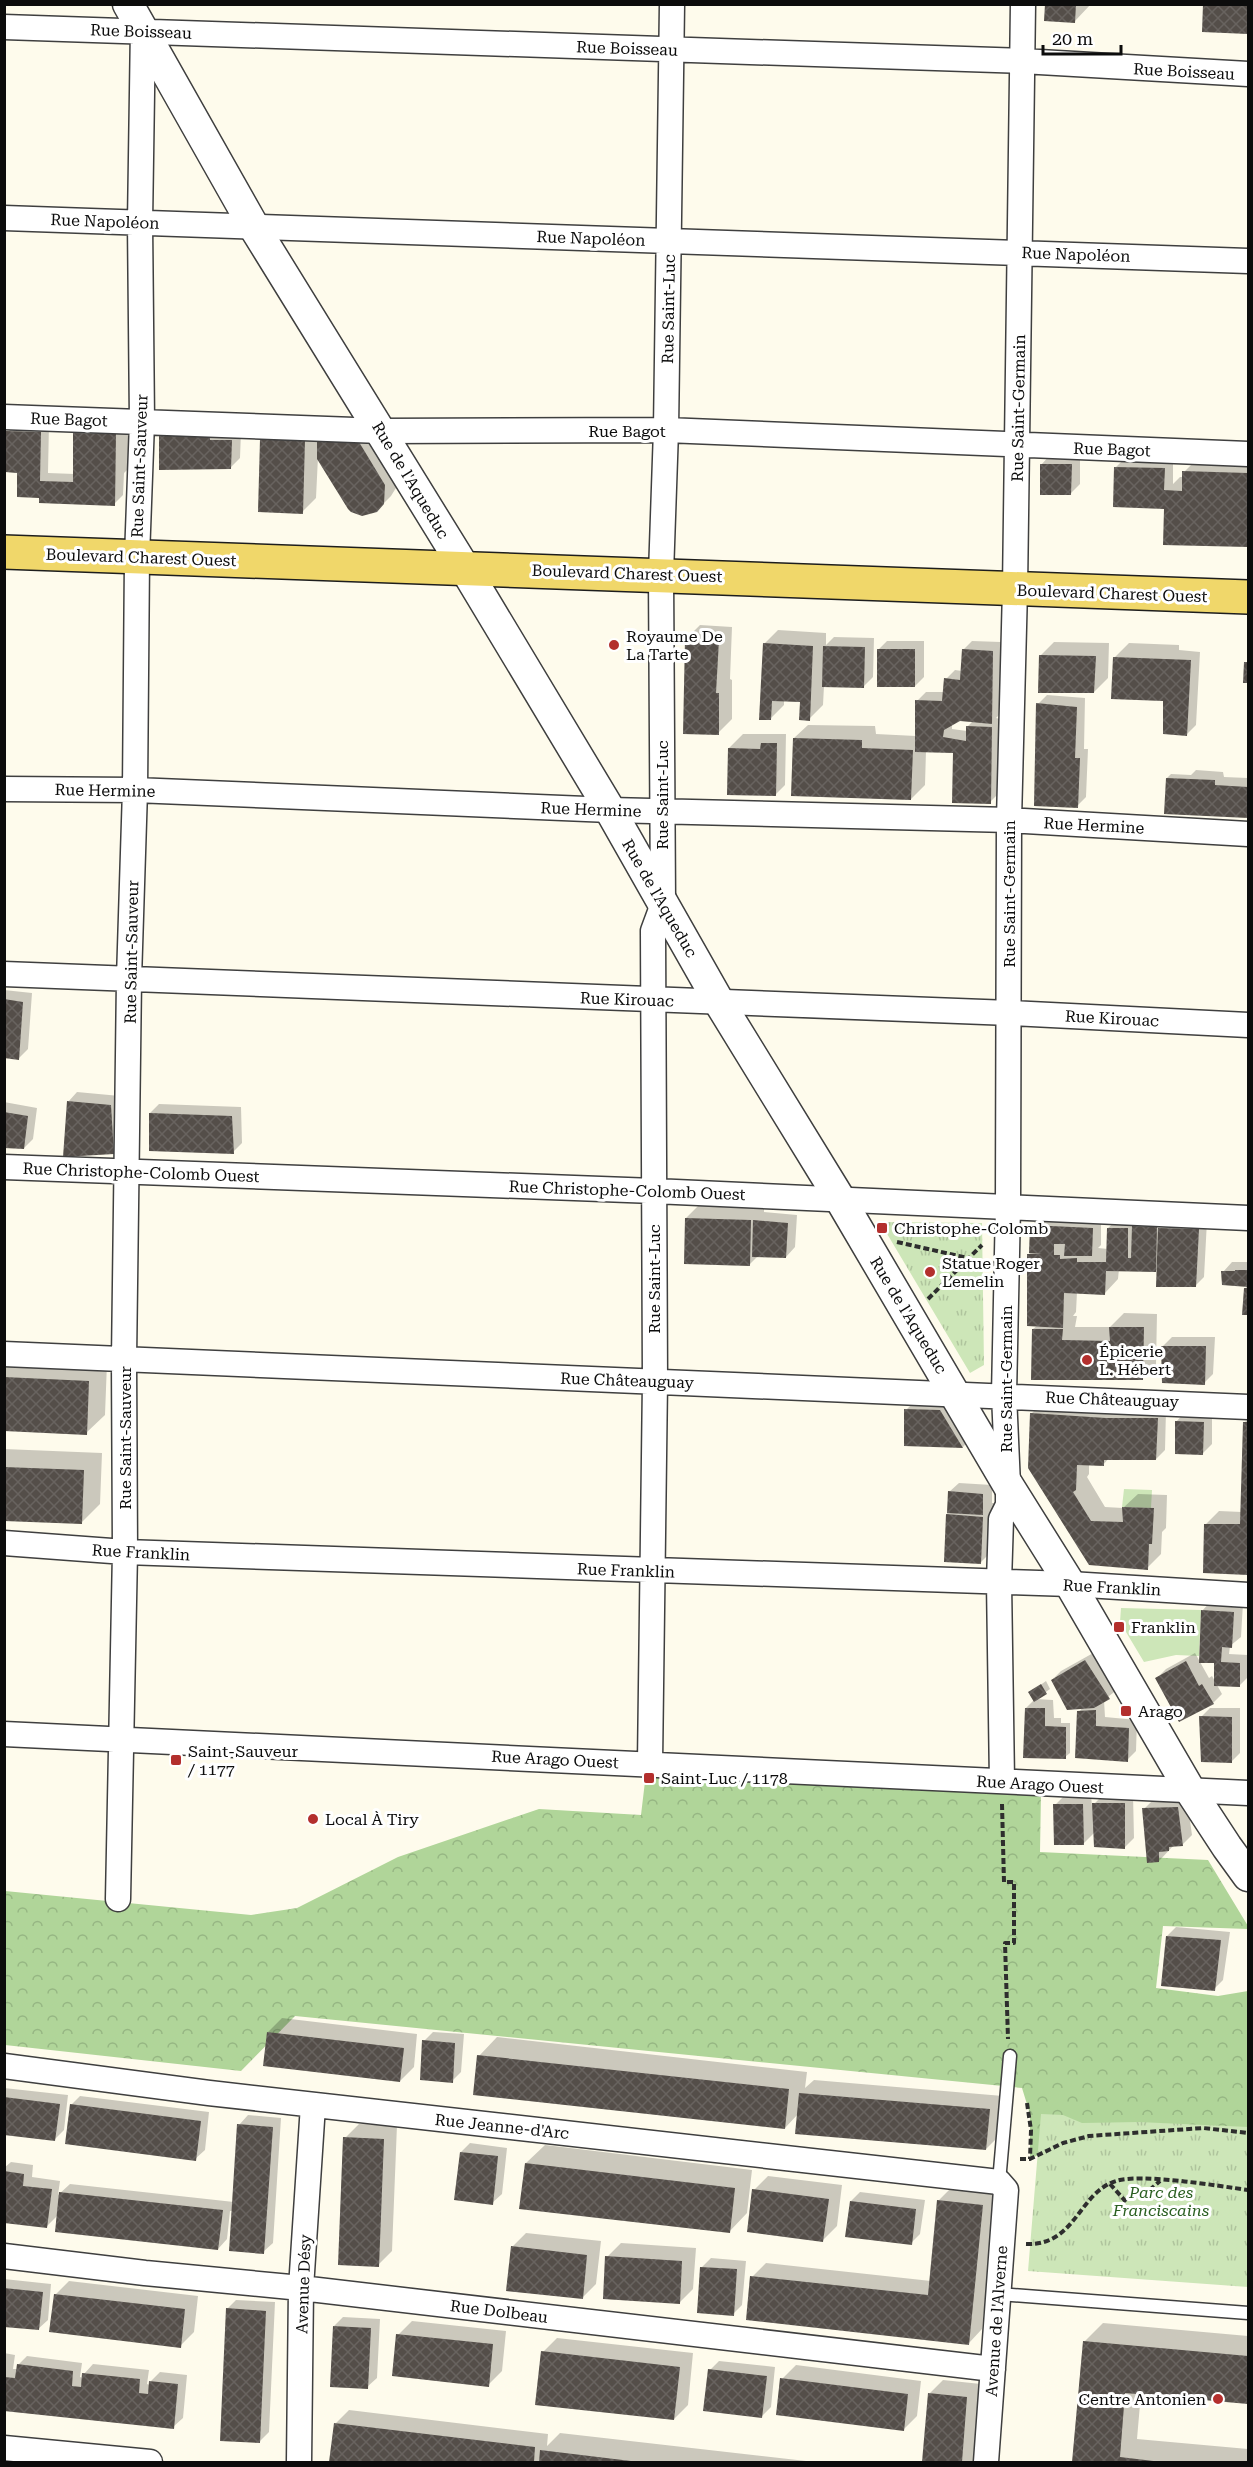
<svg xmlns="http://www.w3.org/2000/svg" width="1253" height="2467" font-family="'Roboto Serif',serif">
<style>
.grass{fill:#cde6b8}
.forest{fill:url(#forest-crowns)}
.park{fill:url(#park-tufts)}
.shadow{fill:#0003;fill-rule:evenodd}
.building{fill:url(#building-cross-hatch)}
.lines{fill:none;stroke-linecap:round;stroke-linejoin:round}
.service-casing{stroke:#3f3f3f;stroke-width:15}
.minor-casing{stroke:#3f3f3f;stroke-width:27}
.tertiary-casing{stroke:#3f3f3f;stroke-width:33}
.primary-casing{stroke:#1d1d1d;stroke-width:36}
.path{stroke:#2e2e2e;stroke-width:4;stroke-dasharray:6 3;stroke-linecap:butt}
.service{stroke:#fff;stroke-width:12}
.minor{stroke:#fff;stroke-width:24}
.tertiary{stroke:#fff;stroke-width:30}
.primary{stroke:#f0d76a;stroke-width:33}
.poi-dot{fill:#b32f2d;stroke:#fff;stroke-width:2}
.labels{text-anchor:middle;stroke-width:6;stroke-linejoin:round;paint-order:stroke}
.street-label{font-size:16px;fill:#0c0c0c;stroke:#fff}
.poi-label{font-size:16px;fill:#0c0c0c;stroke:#fff;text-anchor:start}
.park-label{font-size:16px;font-style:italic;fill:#2a5f21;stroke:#fff}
</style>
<defs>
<pattern id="forest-crowns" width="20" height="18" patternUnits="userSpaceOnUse" patternTransform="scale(1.5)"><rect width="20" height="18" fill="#b0d599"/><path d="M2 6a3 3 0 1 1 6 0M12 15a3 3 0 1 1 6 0" fill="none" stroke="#96b683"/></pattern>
<pattern id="park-tufts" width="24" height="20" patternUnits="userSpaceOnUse" patternTransform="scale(1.5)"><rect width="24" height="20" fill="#cde6b8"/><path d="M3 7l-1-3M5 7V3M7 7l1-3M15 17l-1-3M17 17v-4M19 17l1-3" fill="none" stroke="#afc49d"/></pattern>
<pattern id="building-cross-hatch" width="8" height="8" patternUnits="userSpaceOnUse" patternTransform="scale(1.5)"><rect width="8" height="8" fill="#544e49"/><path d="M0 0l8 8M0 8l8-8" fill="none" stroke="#68635f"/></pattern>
</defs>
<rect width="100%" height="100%" fill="#fefbec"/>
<path class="grass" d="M1124,1489L1152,1490L1151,1508L1122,1507Z
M1121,1608L1201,1610L1199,1656L1176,1655L1144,1662L1120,1622Z"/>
<path class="forest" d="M646,1773L1041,1791L1040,1852L1208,1860L1248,1926V1929L1163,1926L1156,1988L1218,1996L1248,1991V2133L1063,2143L1030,2159V2114L1022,2088L295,2016L241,2071L5,2045V1891L251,1915L297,1908L398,1857L539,1809L641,1815Z"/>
<path class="park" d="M880,1222L982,1223L984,1365L970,1373Z
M1041,2114L1063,2115L1082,2123L1139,2122L1248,2127V2287L1028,2271Z"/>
<path class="shadow" d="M1046,4H1091L1075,21Z
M89,420H129V468L124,473L123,495L114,504L40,497L19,471L8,432L17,423H49L48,473L75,474V434Z
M224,421L241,432L240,458L231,467L160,468Z
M275,426L318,427V442L332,428H373L399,483L391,496L376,511L318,457L316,498L302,512L262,440Z
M1050,455L1080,456V484L1071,493L1041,465Z
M1125,458L1173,460V484L1180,477H1184V472L1198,458L1248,459V546L1164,543L1165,508L1116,467Z
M700,625L732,627L730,679L732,680V719L718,733L686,639Z
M778,630L826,633V645L834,637L874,638L873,677L863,687L824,686L823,705L809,719L801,700H784V705L770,719L764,644Z
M887,641H924V677L915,686L878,650Z
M972,641L1001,642V713L996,718L1000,719L999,793L990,802L954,752L926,751L925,785L911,799L794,738L808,725L875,726L876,734L916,736L917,701L926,692H944L946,679L955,670L962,671L963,650ZM960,720L973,721L967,727V731L952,729V724Z
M1054,642L1109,643L1108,678L1094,692L1041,655Z
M1129,643L1179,645V650L1200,652L1196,725L1187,734L1166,697L1115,657Z
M1047,695L1085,698L1084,749H1088L1086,797L1077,806L1038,704Z
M743,734H786L785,785L776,794L729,748Z
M1196,770L1223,772L1224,777L1248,778V817L1182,814L1167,778L1171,774L1191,775Z
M4,990L32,993L28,1049L19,1058L4,1056Z
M77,1092L120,1096L122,1143L113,1153L68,1102Z
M4,1102L37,1108L33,1139L24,1148L4,1147Z
M159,1104L241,1107L242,1143L233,1152L150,1113Z
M700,1204L764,1206V1212L797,1215L795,1247L786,1257L758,1256L750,1264L686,1218Z
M1040,1217L1101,1219V1245L1098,1248L1108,1249V1228L1118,1219L1207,1221L1204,1277L1195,1286L1158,1270L1119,1269L1118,1279L1105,1293L1077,1292L1076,1312L1073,1316H1077L1075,1327H1110L1124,1313L1157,1314L1156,1365L1142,1378L1033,1329L1038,1325L1029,1254L1031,1252V1226Z
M1248,1250V1313H1244L1246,1286L1223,1272L1232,1262H1248Z
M1172,1337H1215L1213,1374L1204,1383L1162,1347Z
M4,1359L107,1363L105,1415L86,1433L4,1430Z
M1045,1400L1166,1410L1165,1450L1156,1459L1109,1458L1103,1465L1089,1464V1474L1087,1477L1105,1507L1123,1508L1138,1494L1167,1495L1166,1528L1162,1532L1161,1554L1147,1568L1090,1563L1031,1414Z
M915,1401L949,1402L971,1438L963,1447L906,1445V1410Z
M1185,1412L1212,1413V1444L1203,1453L1176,1422Z
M1248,1419V1574L1204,1571L1205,1525L1219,1511L1242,1512L1245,1422Z
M4,1449L102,1453L100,1504L81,1523L4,1519Z
M959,1483L992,1485V1503H996L995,1548L981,1562L947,1515L949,1492Z
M1211,1601L1243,1603L1241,1637L1230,1646L1229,1654L1248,1655V1677L1239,1686L1217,1685L1222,1694L1213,1703L1180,1720L1157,1678L1166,1669L1195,1653L1209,1678L1212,1676L1216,1683V1662L1202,1611Z
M1095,1652L1118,1689L1104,1700L1105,1717L1137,1720L1136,1751L1127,1760L1079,1712L1083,1707L1052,1680L1061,1671Z
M1046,1681L1050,1689L1036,1699L1053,1700L1054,1718H1061V1723H1070V1753L1065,1757L1026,1708L1034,1700L1029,1693Z
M1210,1708H1240V1753L1231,1762L1201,1717Z
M1133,1794L1134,1838L1125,1847L1095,1832L1083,1844L1055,1805L1064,1796L1091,1795L1092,1806L1103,1795Z
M1187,1799L1192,1835L1183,1844L1174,1845L1159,1861L1144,1809L1153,1800Z
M1176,1927L1230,1932L1223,1980L1214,1989L1167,1936Z
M282,2018L417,2034L414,2067L400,2081L268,2032Z
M433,2032L464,2034L461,2072L452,2081L424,2041Z
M497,2037L807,2072L805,2088L814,2080L1003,2096L1000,2135L986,2149L798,2114L785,2128L479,2056Z
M4,2088L68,2095L64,2130L55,2139L4,2133Z
M80,2096L209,2112L205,2150L195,2159L71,2105Z
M248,2115L281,2118L273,2243L263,2252L233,2211H230L227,2239L218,2249L58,2215L47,2226L4,2221V2168L11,2162L33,2165L32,2177L60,2181L58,2195L70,2184L234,2202L239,2125Z
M359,2124L397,2125L392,2251L378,2265L345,2138Z
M470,2143L507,2148L502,2194L492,2203L461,2152Z
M545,2145L752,2170L747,2213L729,2232L526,2163Z
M768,2176L842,2185L837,2226L823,2240L754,2190Z
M952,2187L996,2192L982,2329L969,2343L752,2277L766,2263L931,2281L938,2201Z
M860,2192L925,2200L920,2234L911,2243L851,2201Z
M526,2233L601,2241L596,2284L582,2298L512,2247Z
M621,2243L696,2248L693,2289L679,2303L607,2257Z
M711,2258L746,2261L742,2305L733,2314L702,2267Z
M4,2279L51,2284L48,2320L38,2329L4,2325Z
M69,2281L198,2296L194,2332L180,2346L55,2295Z
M236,2300L275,2302L269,2432L260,2441L227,2309Z
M343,2317L380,2319L377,2378L367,2387L334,2326Z
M412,2321L506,2331L502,2371L488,2385L398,2335Z
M1103,2323L1248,2336V2403L1141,2393L1137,2439L1248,2449V2462H1074L1084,2342Z
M557,2338L693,2353L688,2405L674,2419L543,2352Z
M4,2353L15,2355L13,2369H17L18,2365L27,2356L82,2363L80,2377L83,2378L84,2374L93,2364L149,2370L147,2384L150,2385L151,2381L160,2372L187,2375L183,2418L173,2427L4,2408Z
M719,2361L775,2367L771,2407L761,2417L710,2370Z
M796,2365L921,2381L917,2416L903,2430L782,2379Z
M943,2380L981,2384L974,2462H923L929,2394Z
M349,2410L548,2434L547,2446L560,2433L815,2462H330L335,2424Z"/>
<path class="building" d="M1045,4H1076L1075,23L1044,21Z
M1203,4H1248V34L1202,32Z
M6,431L41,432L40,481L73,482V433L116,434L115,506L39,503V498L17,497V473L5,472Z
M159,434H210V440H232L231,469L159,470Z
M260,439L305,440L303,514L258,512Z
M317,441L359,442L385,485L384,504L377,512L362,516L351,512L348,509L317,459Z
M1040,464H1072L1071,495H1040Z
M1114,467L1165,468L1164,490L1182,491V471L1248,473V547L1163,545L1164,509L1113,507Z
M685,639L719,640L716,693H719V735L683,734Z
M763,643L813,646L810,721L799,720L800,702L772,701L771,720H759Z
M823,646L865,647L864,688L822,687Z
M877,649H915V687H877Z
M962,649L993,651L992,724L960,721L944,730L943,737L966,741V726L992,727L991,804L952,803L953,753L915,752V700L942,701L944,678L960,680Z
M1039,655L1096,656L1094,693H1038Z
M1113,657L1191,660L1187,736L1163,734V701L1111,699Z
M1244,662H1248V683H1243Z
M1036,703L1077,707L1075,758H1080L1078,808L1034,806Z
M793,738L862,740V748L913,750L911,800L791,796Z
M761,743H777L776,796L727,795L728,748L760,749Z
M1166,778L1215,780V785L1248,787V818L1164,814Z
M4,999L23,1002L19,1060L4,1058Z
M67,1101L111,1105L114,1154L63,1157Z
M4,1112L28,1116L24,1149L4,1148Z
M149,1113L232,1116L234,1154L149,1151Z
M685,1218L751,1220L750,1266L684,1264Z
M753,1220L788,1223L786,1258L752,1257Z
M1030,1225L1093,1228L1092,1256H1064L1065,1244H1054V1255H1060V1259L1077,1258V1262H1106L1107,1228H1128V1258H1131L1132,1226L1157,1227L1156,1272L1106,1271L1105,1295L1064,1293L1063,1328L1027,1326V1254H1042L1029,1253Z
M1158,1228L1199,1229L1196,1287H1156Z
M1235,1270H1248V1287L1222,1285L1221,1271H1235Z
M1244,1288H1248V1315H1242Z
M1109,1327H1144L1143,1380H1031L1032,1329H1063L1062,1340L1110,1341Z
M1161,1346H1206L1205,1385L1162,1383Z
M4,1377L89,1381L87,1435L4,1431Z
M904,1409L940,1410L963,1448L904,1446Z
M1030,1413L1106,1418H1158L1156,1460H1104V1466L1077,1465L1076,1490L1073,1492L1091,1521L1123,1522L1122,1507L1154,1508L1152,1544H1149L1148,1570L1089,1565L1028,1468Z
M1175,1421L1204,1422L1203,1455L1175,1454Z
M1243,1422H1248V1575L1203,1573L1204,1524H1240Z
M4,1467L84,1470L82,1524L4,1521Z
M948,1491L983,1494V1515L947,1513Z
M946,1514L983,1517L981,1564L944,1562Z
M1201,1610L1234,1612L1232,1648L1222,1647L1221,1662L1240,1663V1687L1214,1686V1663H1199Z
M1085,1660L1110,1699L1094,1708L1067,1710L1051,1680Z
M1186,1661L1199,1686L1202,1684L1214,1704L1179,1722L1155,1678Z
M1041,1684L1047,1694L1034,1702L1028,1692Z
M1025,1708H1045V1726L1066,1727V1759L1023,1758Z
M1096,1710V1726L1129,1728L1128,1762L1075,1758L1077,1711Z
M1199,1716L1232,1717V1763L1201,1762Z
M1092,1803H1125V1849L1094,1847Z
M1053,1804H1083L1084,1845H1054Z
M1178,1807L1183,1846L1169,1847V1851L1159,1852V1862L1147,1863L1142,1808Z
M1166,1936L1221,1940L1215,1991L1161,1986Z
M267,2032L404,2048L400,2082L263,2066Z
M422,2040L455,2043L453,2083L420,2080Z
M477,2055L789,2089L785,2129L473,2095Z
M799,2093L990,2109L986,2150L795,2134Z
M4,2097L60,2104L55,2141L4,2135Z
M70,2104L201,2121L196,2161L65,2144Z
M237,2124L273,2127L264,2254L229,2251Z
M343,2137L384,2139L379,2267L338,2265Z
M460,2152L498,2156L493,2205L454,2200Z
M525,2163L735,2188L730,2233L519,2209Z
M4,2171L24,2174L23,2186L52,2189L47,2228L4,2223Z
M752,2189L829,2199L823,2242L747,2232Z
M59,2192L223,2210L218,2250L55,2232Z
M937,2200L983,2205L969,2345L746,2320L750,2276L928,2295Z
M850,2201L916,2209L912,2245L845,2237Z
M511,2246L587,2255L583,2299L506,2291Z
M605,2256L682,2261L680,2304L603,2299Z
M700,2267L737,2269L734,2316L697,2313Z
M4,2288L43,2292L39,2330L4,2327Z
M54,2294L185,2309L181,2348L49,2332Z
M226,2308L266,2311L260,2443L220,2441Z
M333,2326L371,2328L368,2389L330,2387Z
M396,2334L493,2344L489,2387L392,2376Z
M1083,2341L1248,2356V2404L1125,2393L1120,2457L1162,2462H1072Z
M541,2351L680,2367L674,2420L535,2405Z
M17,2364L73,2371L72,2386L81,2387L82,2373L140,2379L139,2393L148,2394L149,2381L178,2384L174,2429L4,2411V2377L15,2378Z
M708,2369L767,2376L762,2418L703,2411Z
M780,2378L908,2394L904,2431L776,2415Z
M928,2393L967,2397L962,2462H922Z
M334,2423L535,2447L534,2462H329Z
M540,2450L631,2461V2462H539Z"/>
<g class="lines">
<defs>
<path id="service" d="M999,2182L1010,2056
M999,2294L1248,2313"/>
<path id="minor" d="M4,27L1022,61L1248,74
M4,218L1248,261
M4,417L381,431L666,430L1248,454
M4,789L135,790L610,810L1009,820L1248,834
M4,974L1010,1013L1248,1025
M4,1167L654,1191L1248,1218
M4,1354L1248,1407
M4,1543L125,1552L1070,1584L1248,1595
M4,1734L1248,1793
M650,1763L655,1381L653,931L663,904L661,574L666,430L672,4
M1002,1781L999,1582L1001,1519L1008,1505V1485L1004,1395L1008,1206L1009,820L1015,589L1023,4
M118,1899L125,1552L124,1360L129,979L135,790L137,557L142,422L140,223L143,27
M4,2066L209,2093L999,2182L1006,2190L986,2462
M4,2256L145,2273L301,2288L993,2369
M4,2448L150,2462
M299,2462L301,2288L313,2105"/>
<path id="tertiary" d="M128,4L254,227L464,567L610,810L719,1002L840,1199L1008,1485L1070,1584L1191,1792L1227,1847L1248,1876"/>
<path id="primary" d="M4,552L1248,597"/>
</defs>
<use href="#service" class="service-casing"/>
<use href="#minor" class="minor-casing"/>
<use href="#tertiary" class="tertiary-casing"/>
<use href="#primary" class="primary-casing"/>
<path class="path" d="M897,1242L968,1258
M928,1299L982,1245
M1002,1804L1004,1882H1014V1943H1005L1008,2039
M1027,2103L1031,2130L1030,2159
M1020,2159H1030L1063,2143L1089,2136L1203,2128L1248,2133
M1110,2184L1128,2204
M1143,2196L1160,2181
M1026,2244C1076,2246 1078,2193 1116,2181C1141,2173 1219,2186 1248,2190"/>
<use href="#service" class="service"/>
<use href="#minor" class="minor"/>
<use href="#tertiary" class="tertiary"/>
<use href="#primary" class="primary"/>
</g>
<g class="poi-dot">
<circle cx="614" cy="645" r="6"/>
<rect x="876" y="1222" width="12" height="12" rx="3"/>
<circle cx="930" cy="1272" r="6"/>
<circle cx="1087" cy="1360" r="6"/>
<rect x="1113" y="1621" width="12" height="12" rx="3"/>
<rect x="1120" y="1705" width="12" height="12" rx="3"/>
<rect x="170" y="1754" width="12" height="12" rx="3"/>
<rect x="643" y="1772" width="12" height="12" rx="3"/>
<circle cx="313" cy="1819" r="6"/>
<circle cx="1218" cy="2399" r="6"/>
</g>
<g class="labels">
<g class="street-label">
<text transform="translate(141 31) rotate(2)" y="6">Rue Boisseau</text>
<text transform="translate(627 48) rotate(2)" y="6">Rue Boisseau</text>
<text transform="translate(1184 71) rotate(3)" y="6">Rue Boisseau</text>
<text transform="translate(105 221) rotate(2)" y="6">Rue Napoléon</text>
<text transform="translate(591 238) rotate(2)" y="6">Rue Napoléon</text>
<text transform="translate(1076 254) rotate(2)" y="6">Rue Napoléon</text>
<text transform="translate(668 309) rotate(-89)" y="6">Rue Saint-Luc</text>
<text transform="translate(1018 408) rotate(-89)" y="6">Rue Saint-Germain</text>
<text transform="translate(69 419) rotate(2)" y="6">Rue Bagot</text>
<text x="627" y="437">Rue Bagot</text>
<text transform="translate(1112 449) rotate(2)" y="6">Rue Bagot</text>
<text transform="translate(139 466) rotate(-88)" y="6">Rue Saint-Sauveur</text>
<text transform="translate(411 480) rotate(59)" y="6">Rue de l'Aqueduc</text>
<text transform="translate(141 557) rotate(2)" y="6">Boulevard Charest Ouest</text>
<text transform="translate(627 573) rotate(2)" y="6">Boulevard Charest Ouest</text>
<text transform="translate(1112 593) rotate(2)" y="6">Boulevard Charest Ouest</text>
<text transform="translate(105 790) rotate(1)" y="6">Rue Hermine</text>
<text transform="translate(662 795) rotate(-90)" y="6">Rue Saint-Luc</text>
<text transform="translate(591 809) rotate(2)" y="6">Rue Hermine</text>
<text transform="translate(1094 825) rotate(3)" y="6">Rue Hermine</text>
<text transform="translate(1009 894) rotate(-90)" y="6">Rue Saint-Germain</text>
<text transform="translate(660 898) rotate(60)" y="6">Rue de l'Aqueduc</text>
<text transform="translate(131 952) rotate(-89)" y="6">Rue Saint-Sauveur</text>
<text transform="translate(627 999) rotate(2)" y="6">Rue Kirouac</text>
<text transform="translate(1112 1018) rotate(3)" y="6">Rue Kirouac</text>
<text transform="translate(141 1172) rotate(2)" y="6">Rue Christophe-Colomb Ouest</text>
<text transform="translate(627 1190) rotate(2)" y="6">Rue Christophe-Colomb Ouest</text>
<text transform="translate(654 1279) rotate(-90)" y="6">Rue Saint-Luc</text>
<text transform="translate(909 1315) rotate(59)" y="6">Rue de l'Aqueduc</text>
<text transform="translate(1006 1379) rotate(-90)" y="6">Rue Saint-Germain</text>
<text transform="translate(627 1380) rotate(2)" y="6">Rue Châteauguay</text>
<text transform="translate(1112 1399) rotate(2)" y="6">Rue Châteauguay</text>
<text transform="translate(125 1438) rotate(-90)" y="6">Rue Saint-Sauveur</text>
<text transform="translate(141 1552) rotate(3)" y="6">Rue Franklin</text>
<text transform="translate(626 1570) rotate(2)" y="6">Rue Franklin</text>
<text transform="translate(1112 1587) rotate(3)" y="6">Rue Franklin</text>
<text transform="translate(555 1759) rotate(3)" y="6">Rue Arago Ouest</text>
<text transform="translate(1040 1784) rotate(3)" y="6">Rue Arago Ouest</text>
<text transform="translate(502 2126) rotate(6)" y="6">Rue Jeanne-d'Arc</text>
<text transform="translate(303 2284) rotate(-88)" y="6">Avenue Désy</text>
<text transform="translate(499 2311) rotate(7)" y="6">Rue Dolbeau</text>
<text transform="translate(996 2321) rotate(-86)" y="6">Avenue de l'Alverne</text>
</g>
<g class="poi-label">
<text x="626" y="642">Royaume De<tspan x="626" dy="18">La Tarte</tspan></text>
<text x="894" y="1234">Christophe-Colomb</text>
<text x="942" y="1269">Statue Roger<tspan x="942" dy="18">Lemelin</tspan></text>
<text x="1099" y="1357">Épicerie<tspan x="1099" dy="18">L. Hébert</tspan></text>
<text x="1131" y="1633">Franklin</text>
<text x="1138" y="1717">Arago</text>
<text x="188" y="1757">Saint-Sauveur<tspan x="188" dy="18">/ 1177</tspan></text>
<text x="661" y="1784">Saint-Luc / 1178</text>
<text x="325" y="1825">Local À Tiry</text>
<text x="1206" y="2405" text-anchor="end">Centre Antonien</text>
</g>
<g class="park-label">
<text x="1161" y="2198">Parc des<tspan x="1161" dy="18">Franciscains</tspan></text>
</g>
</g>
<rect width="1253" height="2467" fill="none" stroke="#0c0c0c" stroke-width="12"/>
<path d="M1043 45v9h78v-9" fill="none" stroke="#0c0c0c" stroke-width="3"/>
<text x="1052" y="45" font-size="18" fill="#0c0c0c" stroke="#ffffff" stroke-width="4.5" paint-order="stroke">20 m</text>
</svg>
